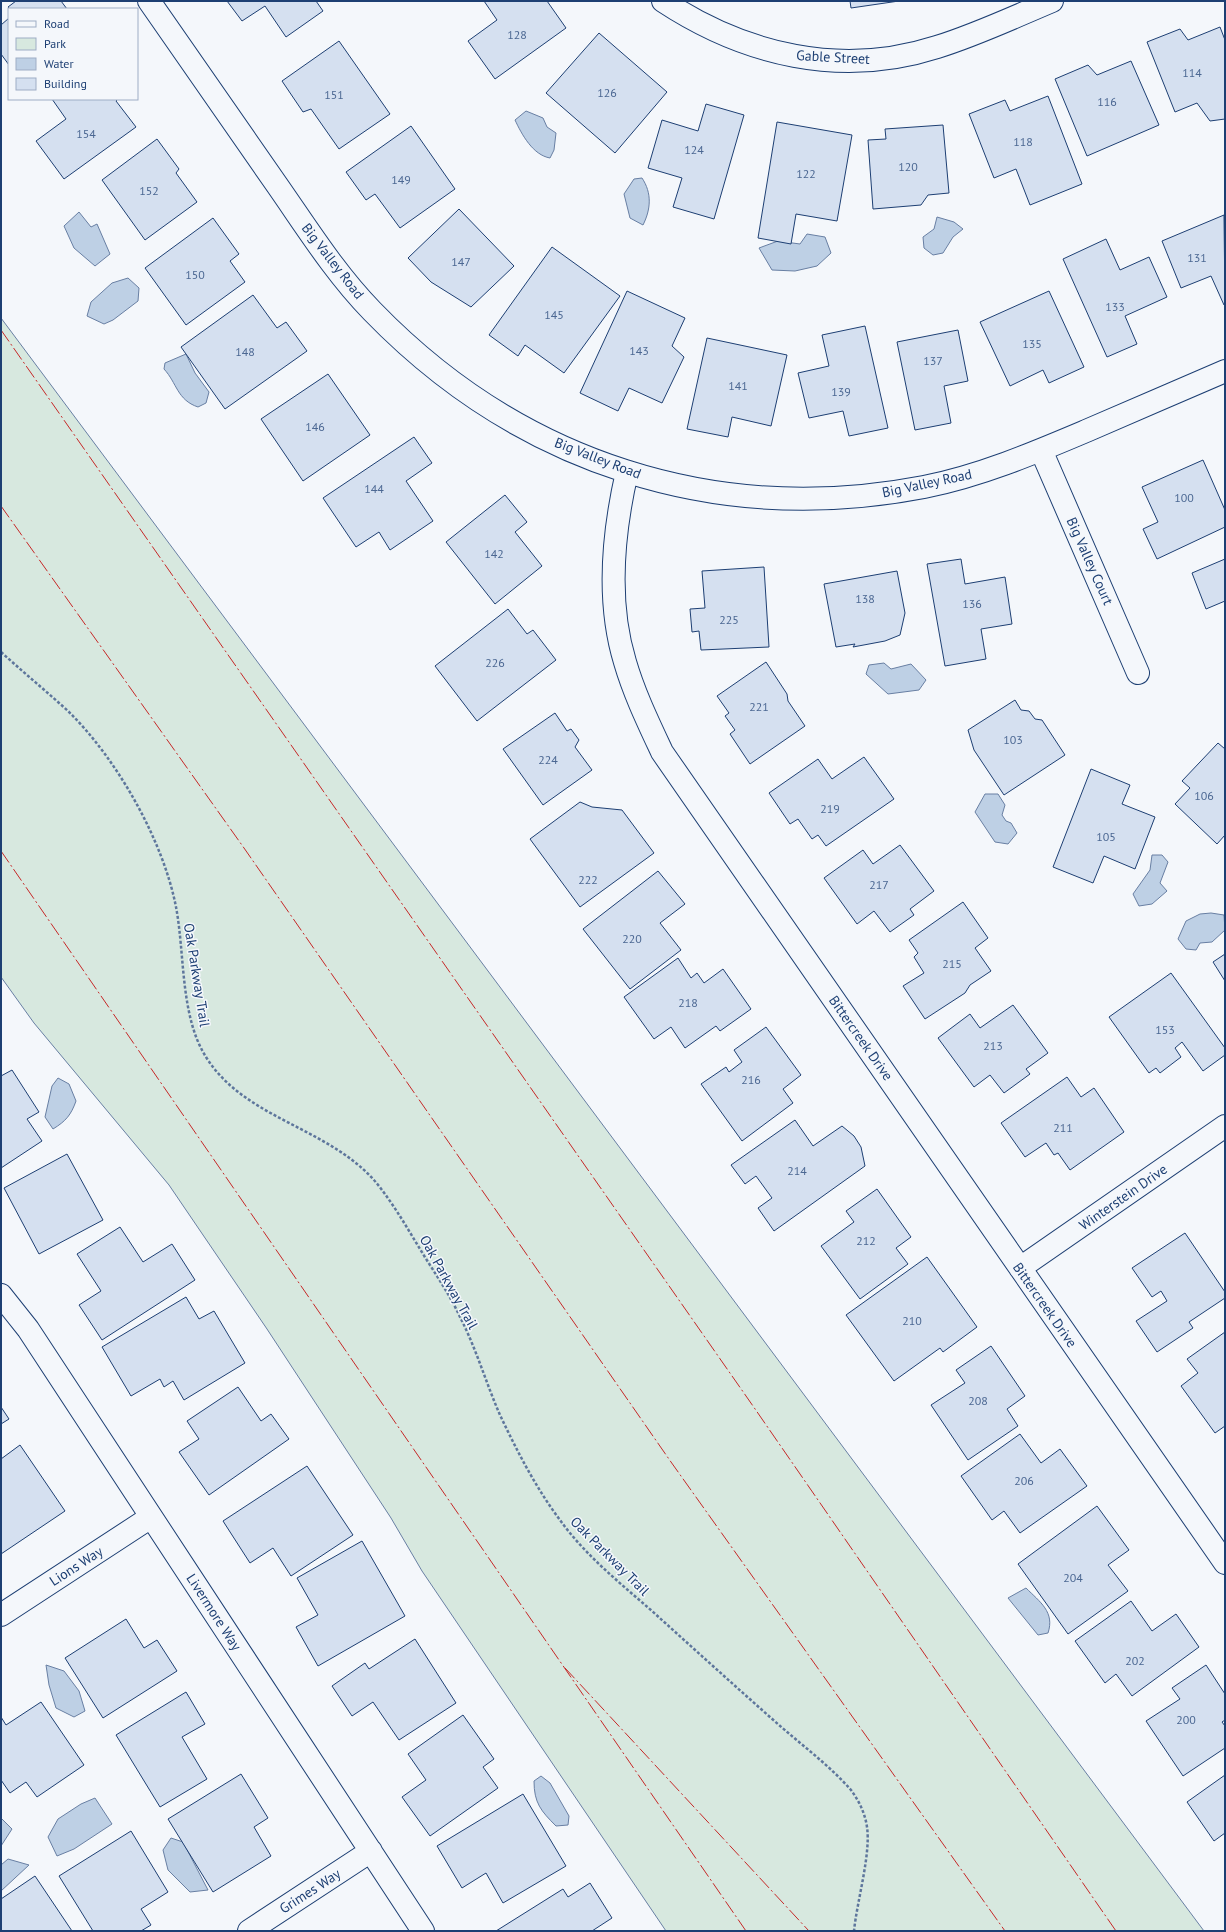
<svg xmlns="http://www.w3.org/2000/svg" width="1226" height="1932" font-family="'PT Sans',sans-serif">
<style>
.green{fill:#d7e8df;stroke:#687fa3}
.water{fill:#bed0e5;stroke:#687fa3}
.building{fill:#d5e0f0;stroke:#1d3f73}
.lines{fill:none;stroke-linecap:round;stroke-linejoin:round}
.street-casing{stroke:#1d3f73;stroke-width:24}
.path{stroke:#5e769c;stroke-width:2.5;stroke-dasharray:3 2;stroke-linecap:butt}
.street{stroke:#f4f7fb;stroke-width:22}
.power{stroke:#c62828;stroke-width:1;stroke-dasharray:14 3 2 3;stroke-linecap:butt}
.labels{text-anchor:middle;stroke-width:3;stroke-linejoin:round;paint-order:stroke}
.number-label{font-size:12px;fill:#4b6792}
.street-label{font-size:14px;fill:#1d3f73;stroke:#f4f7fb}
</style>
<rect width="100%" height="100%" fill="#f4f7fb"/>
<path class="green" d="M1,318L1204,1931H666L422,1571L391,1518L267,1329L169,1185L34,1023L1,977Z"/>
<path class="water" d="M526,111L543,118L547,127L556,133L554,150L550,158C533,155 522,135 515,120Z
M642,178C652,193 651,209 643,225L630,218L624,194L634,179Z
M79,212L91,227L97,224L110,254L95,266L74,248L64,226Z
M937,217L954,222L963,229L953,237L943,253L933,255L924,248L923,237L934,229Z
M807,234L825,237L831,253L817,266L795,271L772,270L759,248L778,241L800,244Z
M128,278L139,288L138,301L113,320L104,324L87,316L91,302L112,283Z
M186,354L195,373L209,392L206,403L198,407C177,400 177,383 164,369L165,363Z
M884,663L891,669L911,664L926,680L919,690L888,694L866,674L869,665Z
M985,794H998L1005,805L1002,815L1006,821L1011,823L1017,833L1008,844L995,842L975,812Z
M1152,855H1162L1168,862L1160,883L1167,891L1152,904L1139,906L1133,894L1150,870Z
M1211,913L1224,915L1225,930L1212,942L1200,943L1196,950L1186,949L1178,939L1186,921L1200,914Z
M58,1078L69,1084L76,1101C71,1115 66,1121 53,1129L45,1117L52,1086Z
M1026,1588C1040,1602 1055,1612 1048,1633L1038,1635L1008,1598Z
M46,1665L64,1671L79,1691L85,1711L74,1717L56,1708L49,1685Z
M541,1776L550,1783L569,1816L568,1825L556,1826C541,1811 534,1803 534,1781Z
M95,1798L112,1824L74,1849L57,1856L48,1837L58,1819L81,1804Z
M1,1818L12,1829L1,1846Z
M171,1838L183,1842L208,1890L190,1892L168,1870L163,1850Z
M8,1859L29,1865L1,1891V1865Z"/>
<path class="building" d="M16,1H61L67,9H10L8,7Z
M227,1H316L323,11L286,37L265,6L242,21Z
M484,1H547L566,28L495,79L468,41L497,20Z
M850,1H899L851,8Z
M9,18V65L1,54V25Z
M1220,27L1225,40V119L1210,121L1197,103L1175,112L1147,42L1180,29L1188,40Z
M599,33L667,92L615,153L546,93Z
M339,41L390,114L339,149L311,109L303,112L282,81Z
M1131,61L1159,125L1087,156L1055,79L1088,65L1097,75Z
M1048,96L1082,184L1030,205L1016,169L994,178L969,114L1005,100L1010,111Z
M52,99H118L116,101L136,127L64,179L36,141L66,119Z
M706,104L744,115L714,219L673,207L682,178L648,168L662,120L698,131Z
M777,122L852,135L837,221L796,214L791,244L758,238Z
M943,125L949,193L928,195L921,205L873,209L868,140L886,139L885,129Z
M411,126L455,189L400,228L375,194L366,200L346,172Z
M157,139L179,169L176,173L197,202L145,240L102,180Z
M459,209L514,266L471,307L431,282L408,258Z
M1224,215L1225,304L1224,305L1211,276L1181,288L1162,241Z
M213,218L239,254L230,261L245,282L186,325L145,268Z
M1106,239L1120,270L1149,257L1167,297L1125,316L1137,344L1107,357L1063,259Z
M552,247L620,296L564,373L525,345L518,356L489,335Z
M627,291L685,318L672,346L684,357L662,403L629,388L618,411L580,393Z
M1049,291L1084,367L1049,383L1043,370L1010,386L980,322Z
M253,295L277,328L286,322L307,351L225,409L181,347Z
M865,326L888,428L849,436L843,411L809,418L798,373L829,366L822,335Z
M958,330L968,381L944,386L951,423L915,430L897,342Z
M707,338L787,355L771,426L732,417L728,437L687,429Z
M328,374L370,435L303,481L261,419Z
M414,437L432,463L406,481L433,521L390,550L379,532L356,547L323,498Z
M1203,460L1225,510V527L1157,559L1143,529L1158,522L1142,487Z
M505,495L527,522L515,532L542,566L495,604L446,542Z
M961,559L965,584L1005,577L1012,624L981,629L986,659L945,666L927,564Z
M1225,559V601L1206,609L1192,573Z
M764,567L769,647L701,650L699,631L692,632L690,609L705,608L702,571Z
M897,571L905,613L900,635L885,641L853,647L855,644L836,647L824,584Z
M508,609L527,634L533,630L556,660L477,721L435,666Z
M766,662L787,694L788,701L805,726L750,764L730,734L735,730L725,716L729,713L717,696Z
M1015,700L1021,710L1029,711L1035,719L1042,720L1065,755L1004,795L974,750L968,730Z
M555,713L567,731L571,729L579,740L575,747L592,770L543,805L503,749Z
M1218,743L1225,749V835L1217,844L1175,804L1190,788L1182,781Z
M864,757L894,799L826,846L818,835L812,839L798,819L790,824L769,793L818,759L832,779Z
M1091,769L1130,785L1122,804L1155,817L1135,869L1104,856L1093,883L1053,867Z
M580,802L592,807L622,810L654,853L580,907L530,839Z
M900,845L934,891L910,909L914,915L890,932L874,911L857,924L824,878L863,850L873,864Z
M658,871L685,904L660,923L681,950L630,989L583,929Z
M963,902L988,938L975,948L991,971L970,985L965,993L925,1019L903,986L924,973L914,957L918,953L909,940Z
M1225,954V981L1213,962Z
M678,958L691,978L697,973L704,983L723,969L751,1009L720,1031L716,1026L685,1048L671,1027L654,1039L624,997Z
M1171,973L1225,1048V1055L1203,1071L1182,1042L1175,1048L1181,1057L1160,1073L1156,1068L1149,1073L1109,1017Z
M1013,1005L1048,1053L1026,1069L1030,1074L1004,1093L990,1075L974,1087L938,1038L970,1014L980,1028Z
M766,1027L801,1075L783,1089L793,1103L742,1141L701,1084L726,1067L729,1072L742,1062L734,1050Z
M12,1070L39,1112L27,1119L42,1141L1,1168V1076Z
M1067,1077L1081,1097L1094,1088L1124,1132L1070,1170L1058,1153L1054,1155L1046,1143L1025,1157L1001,1123Z
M795,1120L813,1146L842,1126L854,1136L861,1147L865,1166L774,1231L758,1208L772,1198L756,1176L745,1184L731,1165Z
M67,1154L103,1220L39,1254L4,1188Z
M877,1189L911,1237L896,1248L908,1264L860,1299L821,1246L854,1222L846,1211Z
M120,1227L143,1262L172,1244L195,1280L102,1340L79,1305L101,1291L77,1254Z
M1185,1233L1225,1292V1298L1189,1322L1193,1328L1157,1352L1136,1321L1167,1301L1161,1291L1152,1297L1132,1268Z
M927,1257L977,1327L943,1352L940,1348L894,1381L846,1315Z
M186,1297L199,1319L214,1311L245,1363L184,1400L173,1381L164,1387L160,1379L131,1396L102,1347Z
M1225,1332V1426L1215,1433L1181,1386L1198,1373L1187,1359Z
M991,1346L1025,1396L1007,1409L1018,1426L968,1460L931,1405L965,1383L956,1370Z
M238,1387L261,1421L271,1414L289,1439L209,1495L179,1452L199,1439L187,1421Z
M1,1407L9,1419L1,1424Z
M1020,1434L1041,1463L1060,1449L1087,1486L1020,1533L1004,1511L992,1520L961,1476Z
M20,1445L65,1511L1,1554V1459Z
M307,1466L353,1535L291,1576L273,1548L250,1563L223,1521Z
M1097,1506L1129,1550L1108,1565L1128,1591L1068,1634L1018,1564Z
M362,1541L405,1616L318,1666L296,1627L318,1615L297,1578Z
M1131,1601L1152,1631L1176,1614L1199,1647L1132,1696L1116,1674L1105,1683L1075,1641Z
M126,1619L144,1648L157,1640L177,1671L103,1718L65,1658Z
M415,1639L456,1703L399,1740L373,1702L352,1716L332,1686L365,1663L369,1669Z
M1206,1665L1225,1694V1720L1222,1722L1225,1726V1748L1183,1776L1146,1721L1180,1699L1172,1688Z
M186,1692L205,1724L182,1737L207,1779L160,1807L116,1735Z
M41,1702L84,1765L37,1797L26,1782L10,1793L1,1780V1717L6,1725Z
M463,1715L494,1759L483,1767L498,1788L430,1836L402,1797L426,1780L408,1754Z
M241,1774L268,1818L254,1827L271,1856L213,1892L168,1819Z
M1225,1775V1833L1214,1841L1187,1802Z
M523,1794L566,1866L503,1903L486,1873L462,1888L437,1846Z
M131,1831L168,1892L141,1909L151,1925L141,1931H93L59,1876Z
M35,1876L72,1931H1V1899Z
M590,1883L612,1918L592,1931H496L563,1889L568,1897Z"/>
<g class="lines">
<defs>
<path id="street" d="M149,1C191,62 234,123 277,185C307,228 335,273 372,311C519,463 716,527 924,487C980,476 1034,453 1086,431C1132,411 1179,391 1225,371
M663,1C745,55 841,78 937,47C976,35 1014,17 1052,1
M1041,450L1138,673
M627,472C613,533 606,600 625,662C634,693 648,722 662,752L1225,1563
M1020,1268L1225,1126
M1,1295L28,1329L423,1931
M1,1615L151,1517
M249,1931L371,1851"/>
</defs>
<use href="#street" class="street-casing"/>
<path class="path" d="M1,652C23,672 46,691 68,711C117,759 163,840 176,907C185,954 180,1016 206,1057C246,1121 332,1127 379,1186C396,1208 409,1231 423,1254C436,1275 450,1295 460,1317C476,1348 486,1383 500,1415C517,1451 536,1488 560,1520C585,1555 620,1583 652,1611C694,1649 736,1687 779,1725C803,1746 830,1766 851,1790C859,1801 865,1813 867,1827C871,1854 857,1901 854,1931"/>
<use href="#street" class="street"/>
<path class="power" d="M1,330L753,1406L1116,1931
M1,506L244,848L671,1462L1005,1931
M1,851L746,1931
M565,1668L809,1931"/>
</g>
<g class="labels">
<g class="number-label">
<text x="517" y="39">128</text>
<text x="1192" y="77">114</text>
<text x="607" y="97">126</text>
<text x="334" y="99">151</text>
<text x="1107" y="106">116</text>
<text x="86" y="138">154</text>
<text x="1023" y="146">118</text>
<text x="694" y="154">124</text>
<text x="908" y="171">120</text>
<text x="806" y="178">122</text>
<text x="401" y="184">149</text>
<text x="149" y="195">152</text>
<text x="1197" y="262">131</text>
<text x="461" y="266">147</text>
<text x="195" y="279">150</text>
<text x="1115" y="311">133</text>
<text x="554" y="319">145</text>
<text x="1032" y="348">135</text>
<text x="639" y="355">143</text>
<text x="245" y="356">148</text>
<text x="933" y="365">137</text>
<text x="738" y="390">141</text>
<text x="841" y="396">139</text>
<text x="315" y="431">146</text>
<text x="374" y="493">144</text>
<text x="1184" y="502">100</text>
<text x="494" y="558">142</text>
<text x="865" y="603">138</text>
<text x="972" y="608">136</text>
<text x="729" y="624">225</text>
<text x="495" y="667">226</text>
<text x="759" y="711">221</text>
<text x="1013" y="744">103</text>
<text x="548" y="764">224</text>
<text x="1204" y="800">106</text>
<text x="830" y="813">219</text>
<text x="1106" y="841">105</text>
<text x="588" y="884">222</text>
<text x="879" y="889">217</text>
<text x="632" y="943">220</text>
<text x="952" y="968">215</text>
<text x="688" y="1007">218</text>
<text x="1165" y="1034">153</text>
<text x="993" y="1050">213</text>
<text x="751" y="1084">216</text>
<text x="1063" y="1132">211</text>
<text x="797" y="1175">214</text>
<text x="866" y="1245">212</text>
<text x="912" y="1325">210</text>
<text x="978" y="1405">208</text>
<text x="1024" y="1485">206</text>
<text x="1073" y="1582">204</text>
<text x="1135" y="1665">202</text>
<text x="1186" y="1724">200</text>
</g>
<g class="street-label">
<text transform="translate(833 57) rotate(3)" y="5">Gable Street</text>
<text transform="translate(333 261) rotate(52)" y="5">Big Valley Road</text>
<text transform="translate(598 458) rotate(21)" y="5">Big Valley Road</text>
<text transform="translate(927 483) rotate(-12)" y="5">Big Valley Road</text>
<text transform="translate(1090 561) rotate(66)" y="5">Big Valley Court</text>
<text transform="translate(197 975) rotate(81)" y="5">Oak Parkway Trail</text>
<text transform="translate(861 1038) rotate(55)" y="5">Bittercreek Drive</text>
<text transform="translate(1123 1197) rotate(-35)" y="5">Winterstein Drive</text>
<text transform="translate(449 1282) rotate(61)" y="5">Oak Parkway Trail</text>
<text transform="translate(1045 1305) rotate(55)" y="5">Bittercreek Drive</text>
<text transform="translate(610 1556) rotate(45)" y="5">Oak Parkway Trail</text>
<text transform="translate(76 1566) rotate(-33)" y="5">Lions Way</text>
<text transform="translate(214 1612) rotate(57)" y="5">Livermore Way</text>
<text transform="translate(310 1891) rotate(-33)" y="5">Grimes Way</text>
</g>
</g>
<rect width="1226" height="1932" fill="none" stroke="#1d3f73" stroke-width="4"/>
<rect x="8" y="8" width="130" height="92" fill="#f4f7fb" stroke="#9eadc5"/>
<rect x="16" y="21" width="20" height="6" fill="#f4f7fb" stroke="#9eadc5"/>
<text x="44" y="28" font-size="12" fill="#1d3f73">Road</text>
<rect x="16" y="38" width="20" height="12" fill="#d7e8df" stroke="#9eadc5"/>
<text x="44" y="48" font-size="12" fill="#1d3f73">Park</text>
<rect x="16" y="58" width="20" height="12" fill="#bed0e5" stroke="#9eadc5"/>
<text x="44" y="68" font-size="12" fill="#1d3f73">Water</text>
<rect x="16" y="78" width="20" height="12" fill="#d5e0f0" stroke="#9eadc5"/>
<text x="44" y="88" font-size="12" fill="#1d3f73">Building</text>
</svg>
